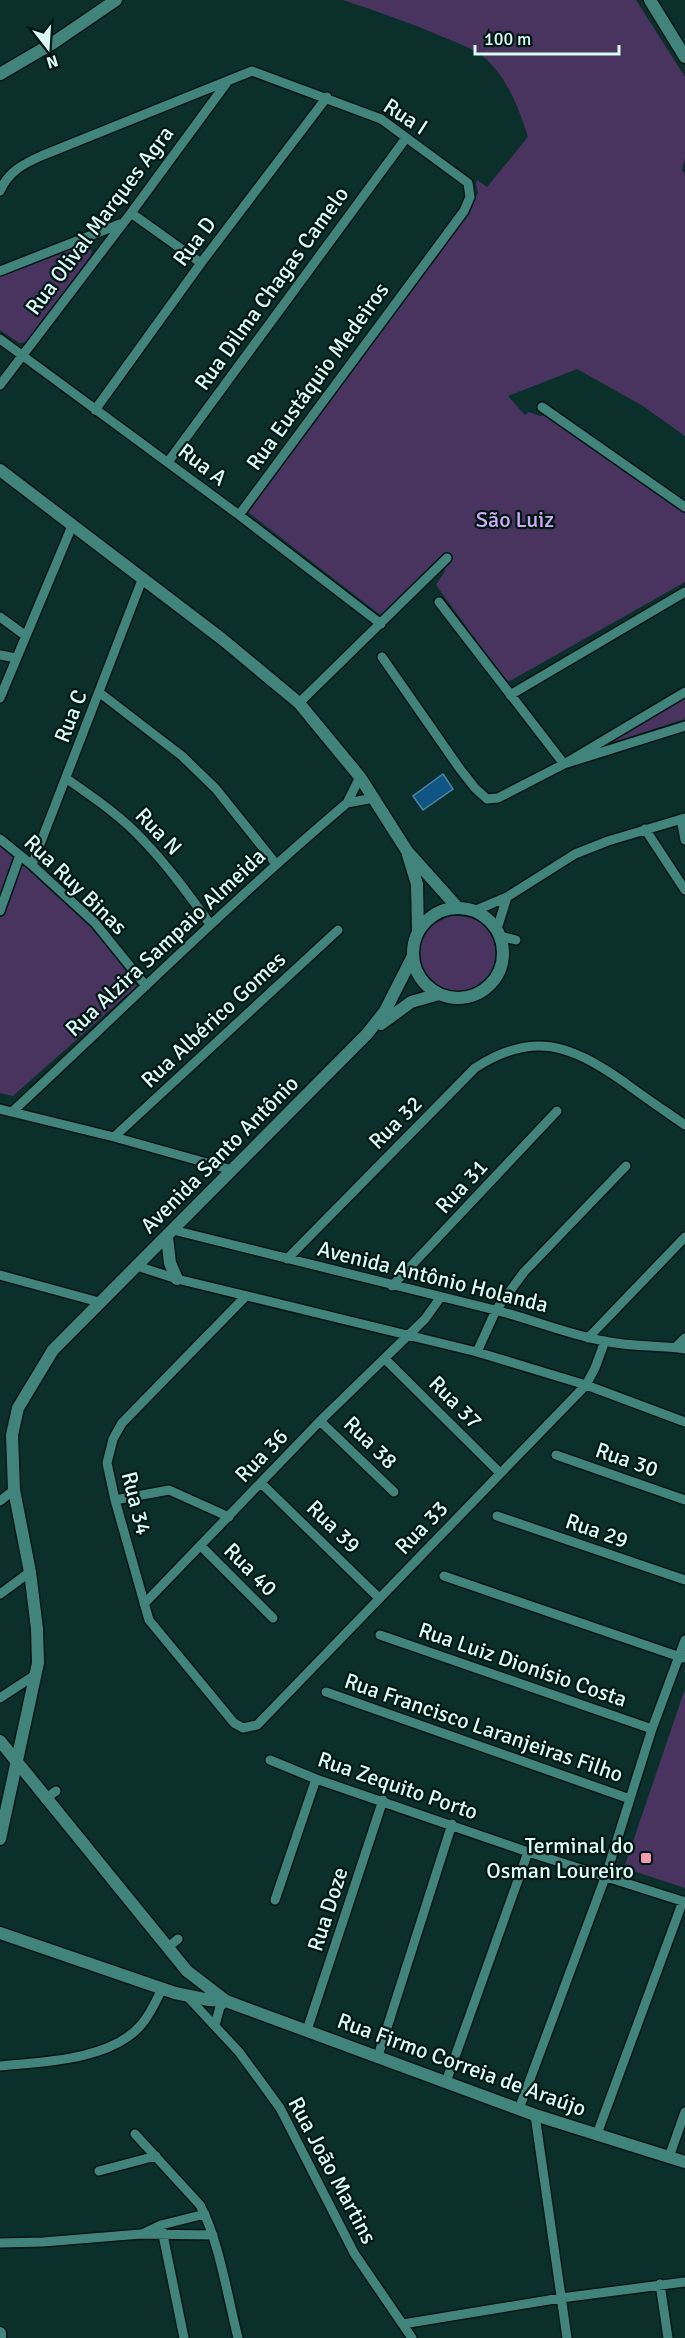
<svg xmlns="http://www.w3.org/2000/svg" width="685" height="2338" font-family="Signika,sans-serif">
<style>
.green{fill:#49345f}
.water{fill:#105484;stroke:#4d86a6;stroke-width:1.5}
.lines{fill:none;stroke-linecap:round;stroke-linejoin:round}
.street-casing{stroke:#021614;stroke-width:12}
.secondary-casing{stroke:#021614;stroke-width:15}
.street{stroke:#40847c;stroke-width:9}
.secondary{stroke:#40847c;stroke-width:12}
.poi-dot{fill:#f29aae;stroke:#001714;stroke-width:2}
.labels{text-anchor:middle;stroke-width:4.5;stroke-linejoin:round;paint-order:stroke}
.street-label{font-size:22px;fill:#dafbf6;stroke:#001714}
.park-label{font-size:22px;fill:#cfaef5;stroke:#001714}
.poi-label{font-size:22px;fill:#dafbf6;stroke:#001714;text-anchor:end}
</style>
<rect width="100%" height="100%" fill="#0b302c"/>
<path class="green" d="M343,0H636L685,77V159L682,170L685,175V436L643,406L577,369L508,396L525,415L529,412L540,416L547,415L685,511V582L510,681L505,680L436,585L445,571L444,568L449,563L447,558L441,556L384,613L379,614L248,512L247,509L472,204L478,193L476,184L477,180L487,187L528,137C520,112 510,84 491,64C479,50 460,44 443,37C410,23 377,11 343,0Z
M78,244L88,245L92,252L90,257L28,342L19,343L0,330V276Z
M685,696V719L601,746Z
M0,841L94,928L137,986L13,1096L0,1093Z
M450,916C460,916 469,916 478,921C496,932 501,959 489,976C481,985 471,988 461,994C453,992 445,990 438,986C420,976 414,949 426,932C433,923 441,920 450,916Z
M685,1689V1888L624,1868Z"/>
<path class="water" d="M443,774L453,789L423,810L413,796Z"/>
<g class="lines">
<defs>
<path id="street" d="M0,191C8,172 23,164 41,156L252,71L381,119L468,183L470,197L464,211L239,515
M131,213L201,263
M0,271L120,224
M0,339L239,515L381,624
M0,385L131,213L228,81
M542,407L685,507
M95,410L201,263L327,97
M168,462L406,138
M439,602L564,764L685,692
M0,617L26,636
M0,655L16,658
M382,657L460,769L475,788L487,799L498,798L564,764L685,726
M100,693L182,756L216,789L276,864
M510,695L685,592
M0,698L72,526
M299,703L447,558
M67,779C94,798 121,816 143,840C168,866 189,895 210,924
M347,803L374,798
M681,819L685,840
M645,829L685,890
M0,839L32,865L95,923L146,986
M32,865L142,580
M0,911L20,855
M474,911L507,897L575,854L608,841L685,818
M497,929L507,897
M500,936L516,940
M0,1109L114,1137L232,1170
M13,1111C124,1008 231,901 347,803L360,777
M114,1137L338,930
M173,1230C280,1257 387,1284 495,1310C531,1319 567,1334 604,1341C631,1347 658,1345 685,1349
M287,1259L475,1068C534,1030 570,1045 624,1082C644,1097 665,1111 685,1125
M137,1266L177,1279L477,1352L586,1385L685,1422
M0,1275L99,1302
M392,1286L557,1111
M246,1296L122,1423L113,1439L107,1463L115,1500L149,1620L234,1723L243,1728L257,1725L586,1385L595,1368L605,1341
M588,1338L685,1237
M676,1347L685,1338
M477,1352L496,1310L524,1272L626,1166
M385,1359L500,1473
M320,1421L394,1492
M556,1455L685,1500
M261,1483L379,1598
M115,1500L169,1490L229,1517
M0,1501L14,1490
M497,1516L685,1580
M201,1546L273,1618
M444,1576L683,1658
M0,1594L30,1572
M144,1604L320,1421L425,1319L440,1298
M380,1635L652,1729
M326,1692L630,1799
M0,1698L35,1675
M270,1760L316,1779L528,1852L685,1902
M45,1799L56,1791
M275,1900L316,1779
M167,1948L178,1939
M186,1995L239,2052L280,2108L354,2253L412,2338
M215,2025L220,2007L226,2001
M307,2030L383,1800
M378,2056L452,1824
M0,2066C43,2062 111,2060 141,2025C150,2015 156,2001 162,1989
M446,2082L528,1852
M519,2109L606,1875L652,1729L685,1640
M535,2115L567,2338
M135,2134L200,2205C219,2240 228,2299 238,2338
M597,2134L683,1901
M669,2157L685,2112
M99,2171L156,2156
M161,2225L184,2338
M142,2234L161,2225L205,2214
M0,2243L43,2242L141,2234L213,2235
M660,2284L668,2338
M403,2324L561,2298L685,2282"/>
<path id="secondary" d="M650,0L685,57
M0,74L53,43L116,0
M0,470L222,639L299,703L360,777L407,851L458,908
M408,855L417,884L418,932
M413 953a45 45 0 1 1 90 0a45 45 0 1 1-90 0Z
M381,1024L411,1002L439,994
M167,1237L170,1263L177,1279
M0,1741L187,1971L226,2001L535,2115L685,2162
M0,1839L38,1663L37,1629L30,1572L14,1490L12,1435L18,1408L53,1350L367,1034L385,1011L413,956
M0,1933L175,1993L209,2000L225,2001
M0,2333V2338"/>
</defs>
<use href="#street" class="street-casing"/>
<use href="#secondary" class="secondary-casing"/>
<use href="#street" class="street"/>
<use href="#secondary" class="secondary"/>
</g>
<rect class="poi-dot" x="640" y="1852" width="12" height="12" rx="3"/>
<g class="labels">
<g class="street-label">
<text transform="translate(406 116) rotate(33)" y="8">Rua I</text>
<text transform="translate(99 220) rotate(-53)" y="8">Rua Olival Marques Agra</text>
<text transform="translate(194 241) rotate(-53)" y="8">Rua D</text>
<text transform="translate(271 288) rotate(-54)" y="8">Rua Dilma Chagas Camelo</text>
<text transform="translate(317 376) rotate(-54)" y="8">Rua Eustáquio Medeiros</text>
<text transform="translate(203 464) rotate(37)" y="8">Rua A</text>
<text transform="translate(70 716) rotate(-69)" y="8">Rua C</text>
<text transform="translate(159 831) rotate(46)" y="8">Rua N</text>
<text transform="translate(76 884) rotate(44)" y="8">Rua Ruy Binas</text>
<text transform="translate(165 942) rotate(-43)" y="8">Rua Alzira Sampaio Almeida</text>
<text transform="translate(213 1019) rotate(-43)" y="8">Rua Albérico Gomes</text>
<text transform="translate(395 1122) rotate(-45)" y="8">Rua 32</text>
<text transform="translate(219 1154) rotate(-45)" y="8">Avenida Santo Antônio</text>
<text transform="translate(461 1186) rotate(-47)" y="8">Rua 31</text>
<text transform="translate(433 1276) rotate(14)" y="8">Avenida Antônio Holanda</text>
<text transform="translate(456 1402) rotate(45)" y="8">Rua 37</text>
<text transform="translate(371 1442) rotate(44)" y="8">Rua 38</text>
<text transform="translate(261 1455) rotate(-46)" y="8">Rua 36</text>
<text transform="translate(627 1459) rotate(19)" y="8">Rua 30</text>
<text transform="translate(137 1503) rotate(76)" y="8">Rua 34</text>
<text transform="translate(334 1526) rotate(44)" y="8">Rua 39</text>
<text transform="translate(421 1527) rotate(-46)" y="8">Rua 33</text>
<text transform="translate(597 1530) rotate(19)" y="8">Rua 29</text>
<text transform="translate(251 1569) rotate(45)" y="8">Rua 40</text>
<text transform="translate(523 1664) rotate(19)" y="8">Rua Luiz Dionísio Costa</text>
<text transform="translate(484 1727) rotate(19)" y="8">Rua Francisco Laranjeiras Filho</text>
<text transform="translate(398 1785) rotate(19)" y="8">Rua Zequito Porto</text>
<text transform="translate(327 1909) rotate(-72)" y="8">Rua Doze</text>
<text transform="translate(462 2064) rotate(20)" y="8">Rua Firmo Correia de Araújo</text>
<text transform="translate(333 2170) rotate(62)" y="8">Rua João Martins</text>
</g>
<g class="park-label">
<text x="515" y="527">São Luiz</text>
</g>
<g class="poi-label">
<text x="634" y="1853">Terminal do<tspan x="634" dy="25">Osman Loureiro</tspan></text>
</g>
</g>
<g transform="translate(48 48) rotate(163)" stroke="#001714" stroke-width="4.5" paint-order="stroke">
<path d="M0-4.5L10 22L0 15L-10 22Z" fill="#dafbf6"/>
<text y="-9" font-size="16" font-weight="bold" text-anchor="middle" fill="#dafbf6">N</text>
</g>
<path d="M475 45v9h144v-9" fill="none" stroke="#dafbf6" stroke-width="3"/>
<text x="484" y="45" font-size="18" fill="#dafbf6" stroke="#001714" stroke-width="4.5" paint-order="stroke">100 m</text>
</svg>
